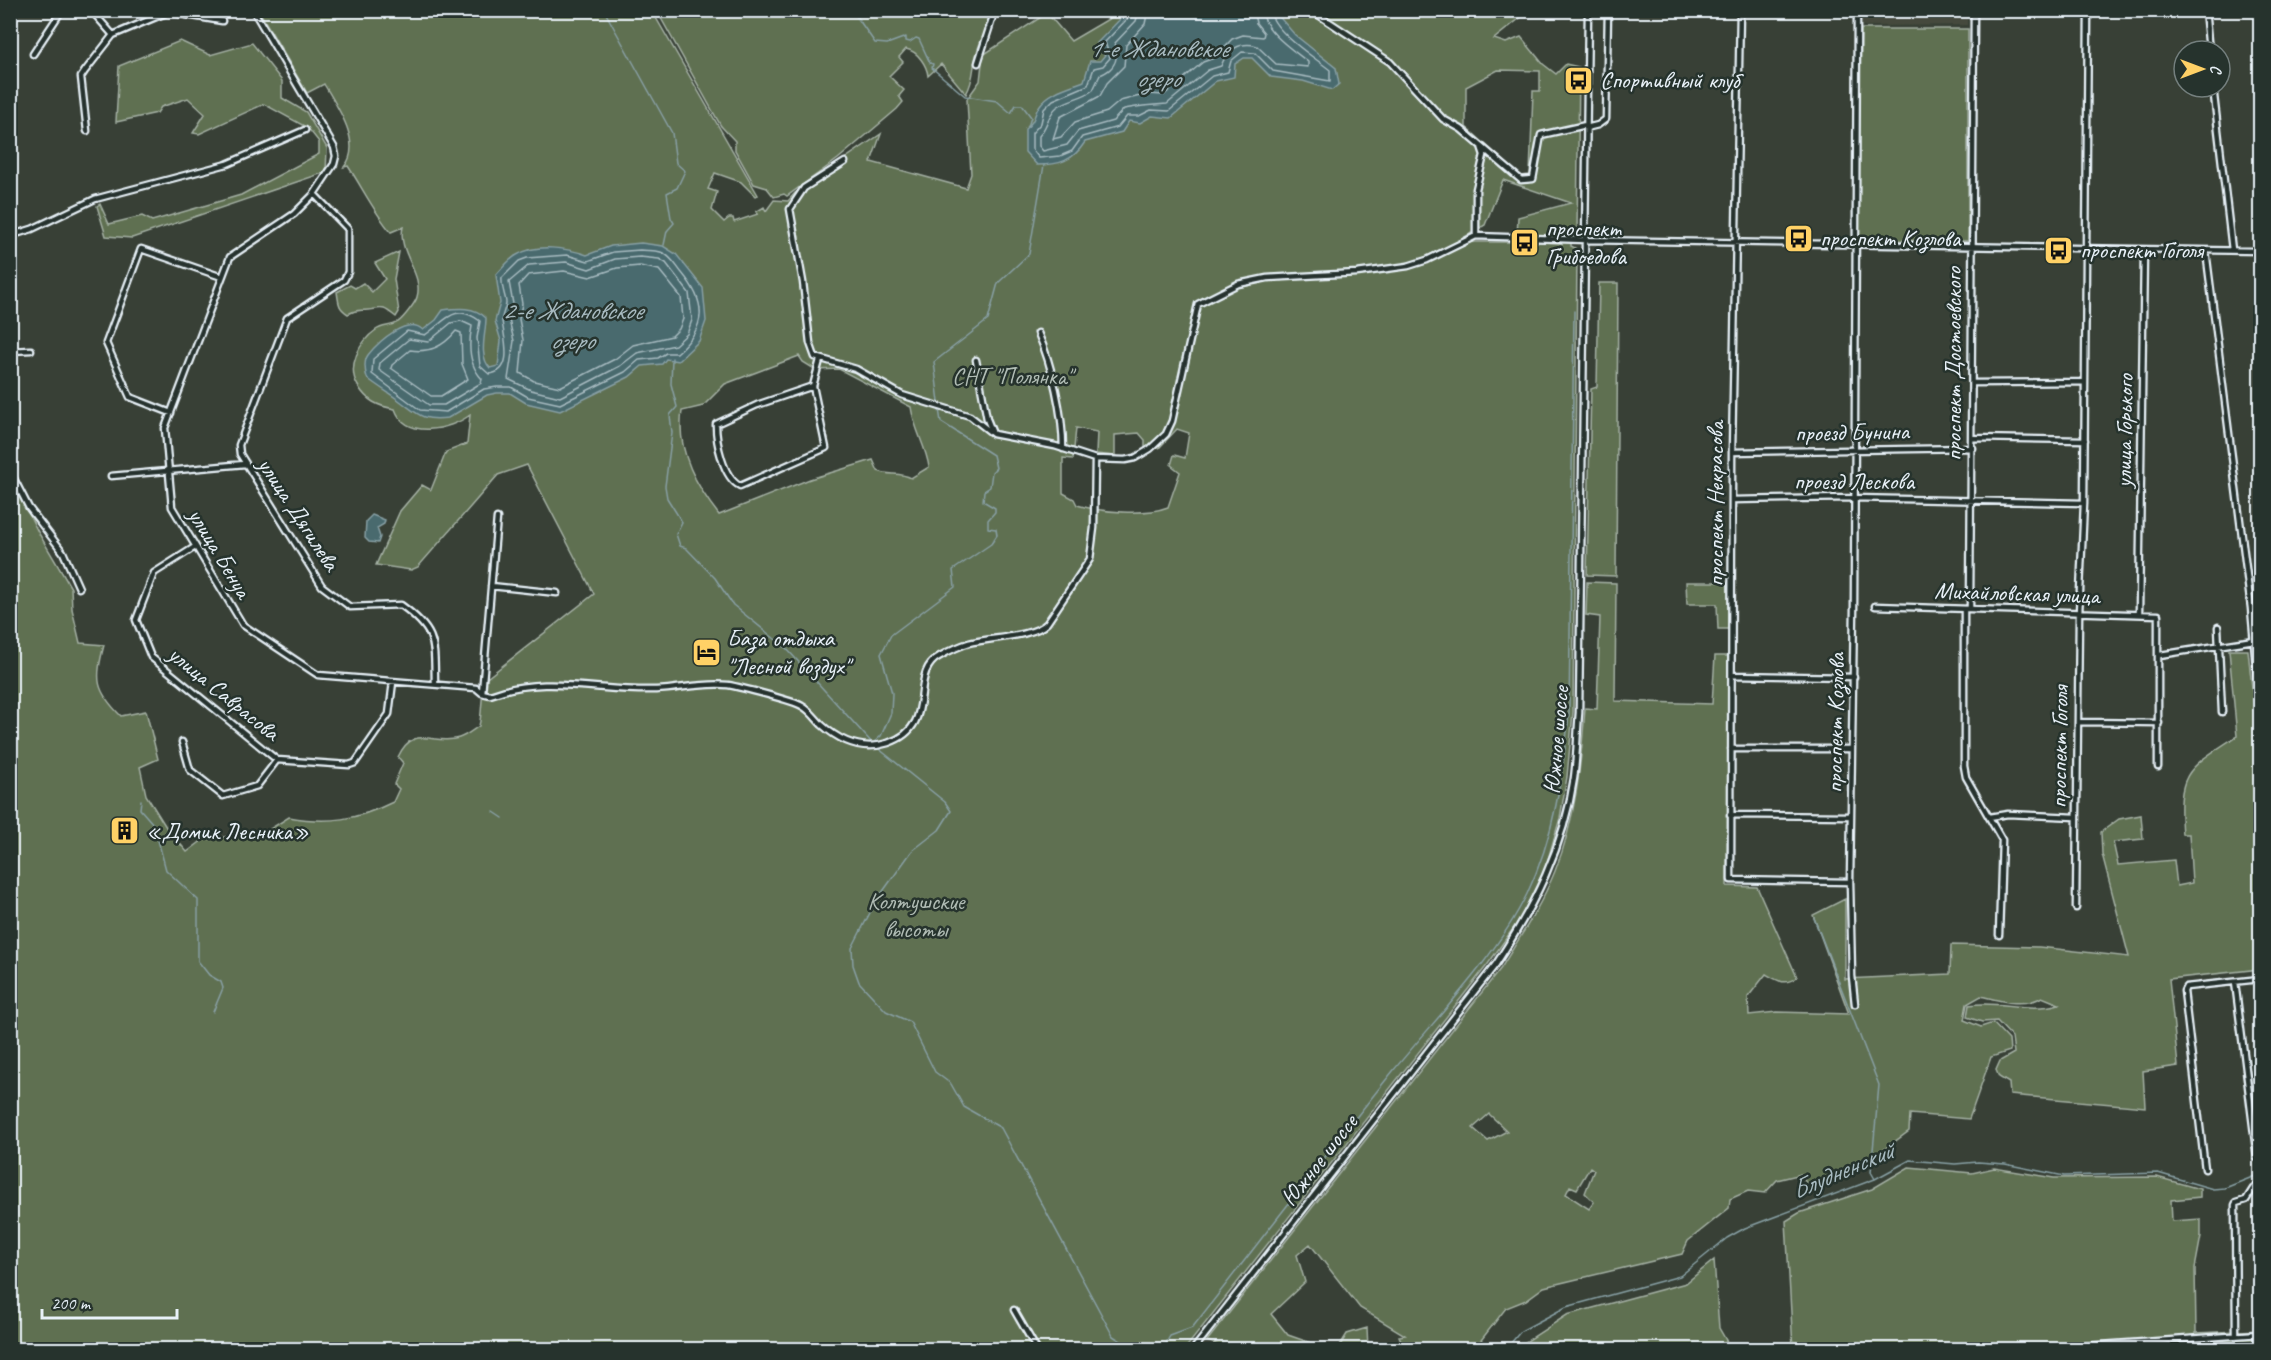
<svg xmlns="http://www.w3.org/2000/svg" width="2271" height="1360" font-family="Caveat,sans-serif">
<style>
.built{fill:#444a3c}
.green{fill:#5f6f51;stroke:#a4b0a4;stroke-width:1.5;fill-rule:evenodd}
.water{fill:#486a6e;stroke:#88a0a5;stroke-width:1.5}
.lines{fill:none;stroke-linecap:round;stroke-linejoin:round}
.shore{stroke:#a8bbc1;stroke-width:1.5}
.stream{stroke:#88a0a5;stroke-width:1.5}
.minor-casing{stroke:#e8f1f8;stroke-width:9}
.minor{stroke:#26332d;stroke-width:4.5}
.labels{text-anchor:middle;stroke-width:5;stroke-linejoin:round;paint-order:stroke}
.poi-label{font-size:24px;fill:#e8f1f8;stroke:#26332d;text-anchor:start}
.street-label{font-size:24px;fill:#e8f1f8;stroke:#26332d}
.park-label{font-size:24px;fill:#b1bdb5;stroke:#26332d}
.water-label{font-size:26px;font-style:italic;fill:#a8bbc1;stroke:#26332d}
</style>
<rect width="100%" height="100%" fill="#384036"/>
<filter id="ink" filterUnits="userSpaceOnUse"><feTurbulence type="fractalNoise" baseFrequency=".0167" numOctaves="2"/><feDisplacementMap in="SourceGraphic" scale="12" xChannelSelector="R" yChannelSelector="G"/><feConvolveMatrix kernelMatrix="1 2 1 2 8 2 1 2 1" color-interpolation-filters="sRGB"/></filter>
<g filter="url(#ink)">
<path class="built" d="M1862,11H1967V25L1862,26Z"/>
<path class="green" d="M259,11H652L758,195L755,196L741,182L715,173L708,189L717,192L712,210L724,222L729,218H733L734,222L758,214L756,212L764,207L766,211L774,200L788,201L795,193L881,134L871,162L966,188L971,174L967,99L980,81L983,55L1047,13L1071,41L1122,11H1523L1525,14L1494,39L1506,43L1521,37L1543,64L1556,74L1566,64L1579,67L1577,232L1569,237H1517L1518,217L1571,203L1503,180L1485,225L1463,238V242H1571V246L1577,249L1573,712L1567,777L1560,818L1546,866L1522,916L1488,964L1185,1349H11L10,477L38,532L71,588L72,609L80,643L104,645C95,680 95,690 121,716L146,711L158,759L140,767L146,795L166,827L187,852L203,840L267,831L289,817C328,824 357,820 393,802L399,789L394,784L403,763L398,757C414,723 433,746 459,738C466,736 473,730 479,726C483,710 480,692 487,678L594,594L527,465L498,475L418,567L411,570L376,565L400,511L422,485L431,490L446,452L467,444L470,415C450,430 406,440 395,409C377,406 367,401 358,386C346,367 360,341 376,330C383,325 391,327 398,322C403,319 416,302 417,297C424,274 397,252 403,227L391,232C374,212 363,189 348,166L344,167C364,144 336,105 324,84L307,93ZM1498,70L1540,71V91H1533L1530,175L1521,176L1466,127V87ZM799,356L803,362L816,370L839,369L911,407C914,429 926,446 929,467L911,478C900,472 889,476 878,471L873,460L810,479L719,515C696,486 676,449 682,411L703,406L725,384ZM1076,428L1097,432L1096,454L1115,456V435L1139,433L1145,440V449L1159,448L1177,429L1189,433L1185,458L1174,455L1171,465L1180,472L1168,507C1145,516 1100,512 1077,505L1074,499L1063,493V458L1073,459Z
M657,11H993C989,26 981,37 977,52C972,67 975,79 966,94L941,64L928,76C927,66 918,51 906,49L899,57L903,62L889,76L904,90L899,96L903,102L897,109L838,159L787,196L784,194L774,197L767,188L754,184L735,150V141L721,126Z
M1861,29H1968V241L1857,240Z
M180,41L210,55L252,43L282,81V98L306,112L327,148L326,172L132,238L106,236L97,206L100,204L109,224L142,216L152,221L241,195L319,154V142L308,128L264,104L199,134L193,133L205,114L188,98L161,107L157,113L116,122L119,66Z
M399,252L394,279L399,312L396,317C382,306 384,308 368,310C359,311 357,309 348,314C337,307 339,302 337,292L350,285L355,288L363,283L372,292L385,279L375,263Z
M1599,283H1618L1616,576L1587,575L1591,389L1597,387Z
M1587,582L1616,583L1615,701L1712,704L1715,656H1729L1727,886L1757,887L1797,977C1785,986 1778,981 1766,974L1748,997L1749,1015L1777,1012L1849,1014L1813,915L1845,899V979L1950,974L1951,945L2039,947L2129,957L2102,854L2101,832L2119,819L2141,815L2143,839L2113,842L2118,865L2174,860L2177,886L2192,883L2189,834H2182C2177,771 2187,769 2237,736L2229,650H2248L2260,762V969L2169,979L2178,1066L2143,1071L2145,1107L2010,1095L2009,1083L1999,1077L1996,1070L2000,1061L2014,1053L2012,1037L1997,1021L1982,1022L1967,1017L1969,1005C1999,1000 2029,1013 2059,1004L2042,997C2023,1008 2001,1001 1981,996L1967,1004L1964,1020L1981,1027L1993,1023L2009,1040L2010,1051L1991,1057L1969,1119L1910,1114L1909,1131L1860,1167L1810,1190L1801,1174L1777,1180L1765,1193L1748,1191L1730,1199L1729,1208L1688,1241L1682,1254L1544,1287L1526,1300L1506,1308L1478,1344L1481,1349H1405L1399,1336L1405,1335L1360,1308L1310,1244L1297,1255L1305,1282L1271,1314L1288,1335L1328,1349L1339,1347L1347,1334L1367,1328L1368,1349H1215L1218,1345L1207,1341L1501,968C1520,937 1541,906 1555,871C1576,819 1581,764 1585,708L1597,709L1600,617L1586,615ZM1489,1114L1507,1131L1488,1141L1473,1128ZM1590,1167L1594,1170L1585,1193L1594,1202L1589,1209L1566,1194L1570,1186L1577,1189Z
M1686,582H1728V629H1718L1717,604H1687Z
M1909,1167L1972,1173L1994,1168L2054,1178L2157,1177L2200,1189V1197L2171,1200L2172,1221L2201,1219V1236L2195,1268L2196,1333L2260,1330V1349H1793L1786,1221L1799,1213L1872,1189Z
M1714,1260L1719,1328L1731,1349H1515L1567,1315L1686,1283Z"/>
<path class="water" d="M1269,10L1276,13L1295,35L1336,68L1339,84L1332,90L1303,81L1271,77L1252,58H1244L1235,64L1234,77L1216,81L1171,118L1152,116L1140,123L1129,121L1122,132L1085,142C1073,161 1059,165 1037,165L1025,152V129C1037,120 1033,114 1040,105C1050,91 1069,87 1084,81L1090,61H1100L1105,55L1097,43L1128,11Z
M641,243L663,246L676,254L703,288L706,321L699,341L678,361L666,359L662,364L642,366L629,377L560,411L526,403L510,393H497L487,395L448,418C422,421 419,415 400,401C389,393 377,386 367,378C365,371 363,362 368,355C379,341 408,315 423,330L436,320L443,310C458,308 474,306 486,318C486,334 478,355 490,368L498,366L501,341L495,321L500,303L496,275C502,269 509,259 517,255C537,243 567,248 587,255L611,246Z
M372,515L385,520L384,524L377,528L380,537L378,543L369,542L365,538L366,521Z"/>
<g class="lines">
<path class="shore" d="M1131,10L1130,16L1105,42L1110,58L1103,66L1094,68L1088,85L1053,100L1044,109L1041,123L1032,133V149L1039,158L1060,156L1072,151L1082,137L1118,127L1127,116H1139L1151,110L1169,111L1212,76L1228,72L1231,61L1242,52L1255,53L1273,71L1330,81V70C1314,57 1272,31 1270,10
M1139,10L1136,21L1115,43C1119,58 1116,69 1100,75L1093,90C1083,98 1068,99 1057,107C1048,114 1047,128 1039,136V146L1043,151L1067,145L1078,131L1113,121L1124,109C1139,106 1151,105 1167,104L1208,70L1221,66C1227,50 1240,41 1257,46L1276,64L1308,67V62C1293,50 1264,32 1262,10
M1148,10L1145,24L1126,45L1124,66L1107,83L1100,96L1060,117L1053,139L1061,137L1075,122L1107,112L1120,101L1148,94L1164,95L1203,62L1214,58L1232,39L1243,35L1263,37L1264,33L1256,23L1253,10
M640,250C647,251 657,250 663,253C672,257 676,266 682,273C707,303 707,327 677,353H666L658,358L639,360L625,372L560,404L528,397L511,387H497L484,389L446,412L420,410L372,374L373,359L407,331L425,335C444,323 454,301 480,321L477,338L480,366L489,374C515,372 504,338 502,321C501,315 506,309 506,302C505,294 501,287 502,278L519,261L527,258L567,255L588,261L613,252Z
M640,257L659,259L666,263L689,293L692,320L687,334L675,345L637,353L620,366L560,397L531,390L508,379L514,341L509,320L513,304L509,282L529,265L566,262L589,269L615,259Z
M640,266L659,270L681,297L683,319L679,329L672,336L633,345L615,359L560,387L534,381L520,373L523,340L519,319L522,304L519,285L528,275L564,271L590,277L617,268Z
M461,321L472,326C468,345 468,364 482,379L481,383L444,405H429L379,370L380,363L409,339L428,342L451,323Z
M456,331L461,333L462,364L468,379L441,396H431L391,368L392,365L410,350C429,353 443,347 456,331Z"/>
<path class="stream" d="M604,10L672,133L676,163L685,171L677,188L667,193L671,218L674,223L667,231L664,245
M852,10L875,43L887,44L906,37V41L910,42L916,38L919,39L930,63L933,64L932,68L965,96L997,101L1011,113L1016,105H1022L1031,117L1028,127
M672,358L671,384L677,407L670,415L672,433L665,486L667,498L682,522L676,534L680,546L686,548L715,578L733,605L786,648L873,744
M939,402L934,362L988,320L998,283L1029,254L1044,165
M873,743L881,736L891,713L892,693L881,654L891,635L955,587L953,570L991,544L997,535L996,529L988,528V520L995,512V508L983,501L984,491L990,487L992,472L996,468L993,455L941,422L939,409
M879,749L945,802L951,811L939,830L912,851L876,901L852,948L853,965L859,982L886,1011L910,1022L935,1072L951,1084L964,1107L1001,1128L1113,1336L1135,1350
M141,800L140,809L154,825L166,870L198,900V961L209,975L221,982L223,988L213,1012
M494,812L503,818
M1814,918L1879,1085L1871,1172L1875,1179
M1162,1350L1170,1336L1192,1328C1259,1242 1325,1156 1393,1071C1438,1016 1496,957 1527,894C1555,835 1562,777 1569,714L1574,311
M1505,1350L1521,1331L1566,1307L1680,1276L1727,1238L1745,1228L1875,1179L1910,1160L1955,1164L1978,1162L2005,1164L2064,1176L2158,1173L2213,1189L2225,1188L2260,1174"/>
<defs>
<path id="minor" d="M91,10L113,35
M253,10L334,147L336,156L334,164L314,194L294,214L230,257L165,428L172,507L243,625L318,675L476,688L482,693L490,695C545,674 600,692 656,690C681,689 704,682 728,685C739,687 795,701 802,706C810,710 816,719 822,725C841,742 863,751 888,743C941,725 906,674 940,656C949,651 959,646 969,643C988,638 1034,637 1047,623L1090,559L1094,528L1095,459
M1311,10L1390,62L1443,119L1461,129L1521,180L1533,179L1541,135L1586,125
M1740,10L1732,452L1731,880L1850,882
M2205,10L2209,51
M168,12L222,21
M33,54L62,10
M978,63L995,10
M2213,87L2232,250
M1586,128L1598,125L1606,119L1608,10
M87,131L81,77L85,71L113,35L168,12
M845,162L804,188L790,209L803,282L810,343L815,357L856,369L902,395L970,416L993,434L1055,446L1095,459L1125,460L1135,458L1150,449L1166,434L1172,421L1198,304L1238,284L1267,278L1357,273L1408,266L1427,260L1476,236L1585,240L2260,251
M314,194L348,229V272L344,280L287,318L239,445L240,454L322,586L350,607L401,605C438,632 434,643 435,684
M10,232L19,233L32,229L95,199L227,164L305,130
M1476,236V189L1484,155L1481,146
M2206,251L2251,608L2260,712
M1038,333C1052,365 1063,414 1063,449
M10,351L31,350
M976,360L987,419L993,434
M1972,383L2085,382
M813,386L826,448L740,486C723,478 716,442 716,424L757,405L813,386L820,360
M171,413L130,397L106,343L141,249L222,277
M1973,438L2085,440
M1732,452L1973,448
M10,471L29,508L63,552L79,588
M111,476L245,464
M1732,500L1853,498L2084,503
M195,547L154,573L136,620L151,657L277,760L349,765L355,763L389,714L393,682
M491,586L557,593
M1875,606L2158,615V767
M2251,608H2260
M1970,609C1972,410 1971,210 1974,10
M1964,610V766L1966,777L2002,840L1999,935
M2139,613L2144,250
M2218,627L2222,712
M2160,655L2254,640
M1733,675L1854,677
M482,693L497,518
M2079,722L2159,723
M182,742L190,770L223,796L257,786L277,760
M1731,749H1852
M1730,815L1851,816
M1989,817L2008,814L2076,817
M2076,908L2079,613L2084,503L2088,10
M2235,982L2257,1158
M1855,1004L1852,976L1850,882L1854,607L1857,10
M2205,1169L2184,991L2186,987L2260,979
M1014,1310L1037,1350
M2236,1336L2235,1205L2236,1203L2246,1200L2253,1189L2260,1184
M1193,1350L1496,964C1534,906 1564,847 1574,778C1577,756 1577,734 1579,713L1588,10
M2028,1350L2260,1334"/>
</defs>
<use href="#minor" class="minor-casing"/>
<use href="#minor" class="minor"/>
</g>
</g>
<defs>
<symbol id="bus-square" viewBox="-11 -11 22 22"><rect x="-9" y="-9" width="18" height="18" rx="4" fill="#ffd166" stroke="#26332d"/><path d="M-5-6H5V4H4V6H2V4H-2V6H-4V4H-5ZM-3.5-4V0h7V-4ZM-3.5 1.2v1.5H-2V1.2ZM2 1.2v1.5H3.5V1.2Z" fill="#111"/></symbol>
<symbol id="hotel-square" viewBox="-11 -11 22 22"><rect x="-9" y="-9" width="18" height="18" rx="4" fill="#ffd166" stroke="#26332d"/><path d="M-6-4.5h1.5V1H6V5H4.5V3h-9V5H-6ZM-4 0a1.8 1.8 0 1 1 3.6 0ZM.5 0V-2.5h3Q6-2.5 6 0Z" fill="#111"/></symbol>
<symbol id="building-square" viewBox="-11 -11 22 22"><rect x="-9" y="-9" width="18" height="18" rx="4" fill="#ffd166" stroke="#26332d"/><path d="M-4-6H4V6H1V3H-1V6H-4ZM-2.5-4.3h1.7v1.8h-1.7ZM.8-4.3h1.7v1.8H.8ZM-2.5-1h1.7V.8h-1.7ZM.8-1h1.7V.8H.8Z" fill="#111"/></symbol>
</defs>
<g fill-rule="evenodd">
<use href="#bus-square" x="1562" y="64" width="33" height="33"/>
<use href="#bus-square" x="1782" y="222" width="33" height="33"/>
<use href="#bus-square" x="1508" y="226" width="33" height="33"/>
<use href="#bus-square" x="2042" y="234" width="33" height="33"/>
<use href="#hotel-square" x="690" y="636" width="33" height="33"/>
<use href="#building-square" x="108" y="814" width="33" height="33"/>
</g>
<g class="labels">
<g class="poi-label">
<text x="1600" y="88">Спортивный клуб</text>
<text x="1546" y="236">проспект<tspan x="1546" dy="28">Грибоедова</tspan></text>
<text x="1820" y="246">проспект Козлова</text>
<text x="2080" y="258">проспект Гоголя</text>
<text x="727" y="646">База отдыха<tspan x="727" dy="28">"Лесной воздух"</tspan></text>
<text x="146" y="839">«Домик Лесника»</text>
</g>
<g class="street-label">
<text transform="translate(1953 364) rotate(-90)" y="8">проспект Достоевского</text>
<text transform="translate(2124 431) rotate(-89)" y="8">улица Горького</text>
<text transform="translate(1852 432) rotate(-1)" y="8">проезд Бунина</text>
<text x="1854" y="489">проезд Лескова</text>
<text transform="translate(1715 504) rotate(-90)" y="8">проспект Некрасова</text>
<text transform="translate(299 514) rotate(57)" y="8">улица Дягилева</text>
<text transform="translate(220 553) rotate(59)" y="8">улица Бенуа</text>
<text transform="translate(2017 593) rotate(2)" y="8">Михайловская улица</text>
<text transform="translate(224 693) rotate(39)" y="8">улица Саврасова</text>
<text transform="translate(1835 723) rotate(-89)" y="8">проспект Козлова</text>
<text transform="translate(1556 740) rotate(-85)" y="8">Южное шоссе</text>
<text transform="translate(2059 747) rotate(-89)" y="8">проспект Гоголя</text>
<text transform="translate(1319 1160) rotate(-52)" y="8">Южное шоссе</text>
</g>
<g class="park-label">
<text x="1012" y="384">СНТ "Полянка"</text>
<text x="916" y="909">Колтушские<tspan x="916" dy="28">высоты</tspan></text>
</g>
<g class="water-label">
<text x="1158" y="57">1-е Ждановское<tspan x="1158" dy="30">озеро</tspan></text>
<text x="572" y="319">2-е Ждановское<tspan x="572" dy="30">озеро</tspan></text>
<text transform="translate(1842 1170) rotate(-23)" y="9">Блудненский</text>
</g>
</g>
<rect width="2271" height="1360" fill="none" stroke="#26332d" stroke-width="36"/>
<rect x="18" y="18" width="2235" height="1324" fill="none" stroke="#e8f1f8" stroke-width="2" filter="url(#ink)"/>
<g transform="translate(2202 69) rotate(90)"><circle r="28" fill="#26332d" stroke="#747f7e" stroke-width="1.5"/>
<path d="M0-4.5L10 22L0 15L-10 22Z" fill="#ffd166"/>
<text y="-9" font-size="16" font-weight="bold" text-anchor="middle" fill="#e8f1f8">С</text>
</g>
<path d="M42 1309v9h135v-9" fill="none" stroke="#e8f1f8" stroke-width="3"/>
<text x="51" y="1309" font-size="18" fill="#e8f1f8" stroke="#26332d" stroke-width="4.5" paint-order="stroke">200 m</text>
</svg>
